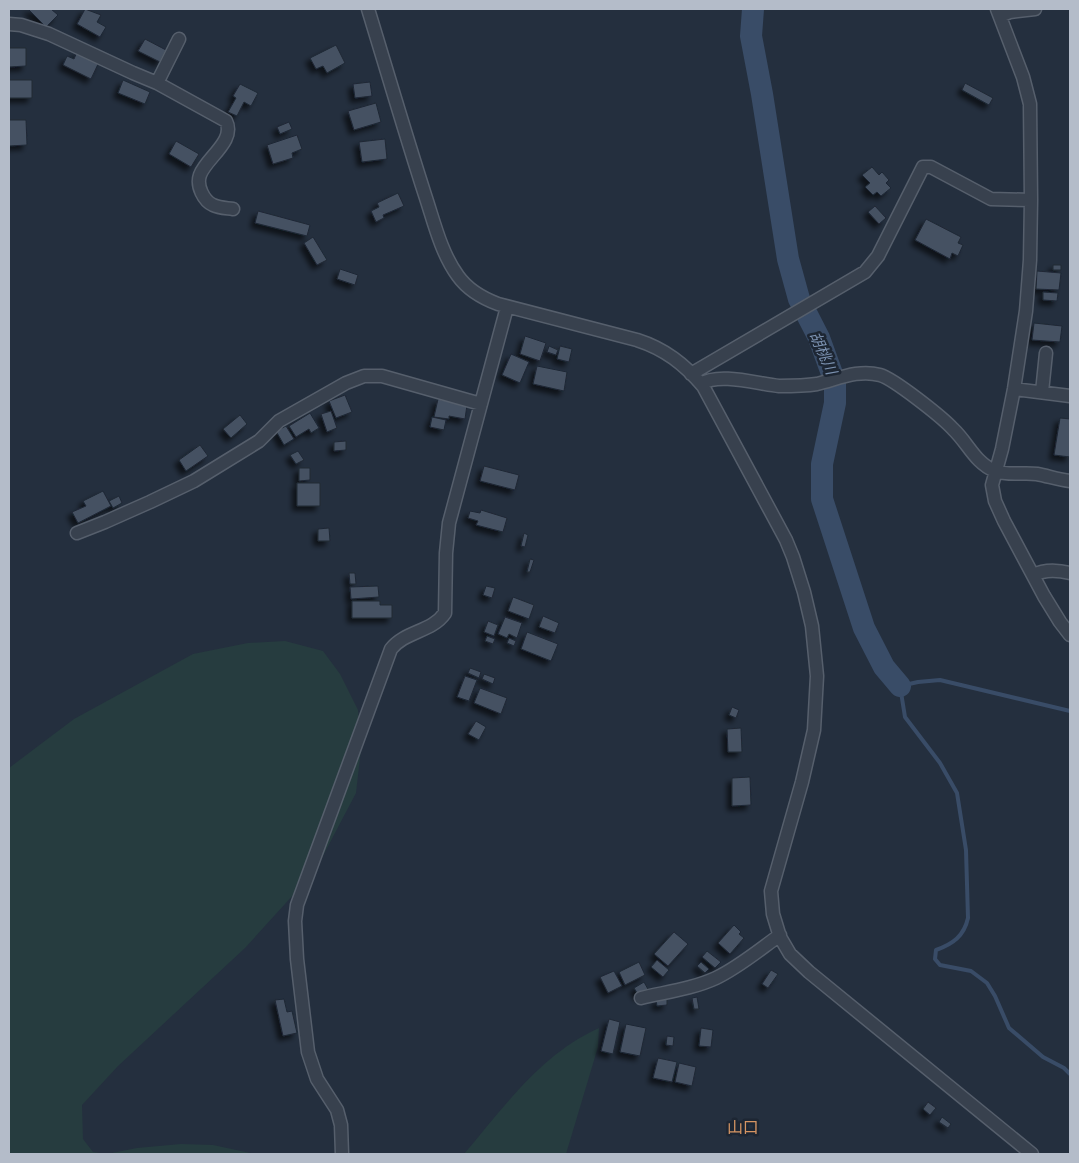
<svg xmlns="http://www.w3.org/2000/svg" width="1079" height="1163" font-family="'PT Sans Narrow','Noto Sans JP',sans-serif">
<style>
.green{fill:#263c3f}
.lines{fill:none;stroke-linecap:round;stroke-linejoin:round}
.stream{stroke:#394c67;stroke-width:4}
.river{stroke:#394c67;stroke-width:22}
.building{fill:#455162;stroke:#1f2835;filter:url(#shadow)}
.street-casing{stroke:#565f6c;stroke-width:15}
.street{stroke:#38414e;stroke-width:12}
.labels{text-anchor:middle;stroke-width:5;stroke-linejoin:round;paint-order:stroke}
.water-label{font-size:15px;font-style:italic;fill:#7c92b1;stroke:#1d2633}
.quarter-label{font-size:16px;fill:#d59563;stroke:#1d2633}
</style>
<defs>
<filter id="shadow"><feDropShadow dx="-4.5" dy="4.5" stdDeviation="2.5" flood-color="#0009"/></filter>
</defs>
<rect width="100%" height="100%" fill="#242f3e"/>
<path class="green" d="M285,641L323,651L340,674L358,710L361,749L356,793L315,871L245,948L118,1066L82,1105L83,1139L93,1152L107,1154L137,1148L181,1144L213,1145L255,1154H9V768L74,719L193,654L248,643Z
M599,1028L598,1047L566,1154H464C504,1107 541,1054 599,1028Z"/>
<g class="lines">
<path class="stream" d="M1070,711L940,680L918,682L900,686L905,717L940,763L957,793L966,850L968,918C964,936 953,944 936,950L935,959L940,965L971,971L987,983L995,996L1009,1028L1043,1057L1064,1068L1070,1074"/>
<path class="river" d="M753,9L751,36L762,94L788,259L799,299L819,338L835,382V403L822,464V499L864,628L884,667L900,686"/>
</g>
<path class="building" d="M28,9H51L58,15L46,27Z
M85,9L101,15L97,22L106,27L100,37L77,24Z
M145,39L166,50L160,62L138,51Z
M336,45L345,63L327,73L323,66L316,69L310,58Z
M9,48H26V66L9,67Z
M77,52L99,62L91,79L63,65L67,56L74,59Z
M9,80H32V98H9Z
M123,80L150,92L145,104L118,93Z
M370,82L372,96L355,98L353,84Z
M965,83L993,98L989,105L962,90Z
M240,84L258,93L251,106L244,102L237,116L228,112L236,98L233,96Z
M376,103L381,122L354,130L348,111Z
M9,120H26L27,145L9,146Z
M289,122L292,129L280,134L277,127Z
M297,135L302,149L292,153L293,158L273,164L267,145Z
M385,139L387,159L362,162L359,142Z
M176,141L199,154L191,167L169,154Z
M872,167L879,175L882,172L889,180L886,183L891,188L881,196L877,192L873,195L865,187L870,183L862,175Z
M398,193L404,206L383,215L384,218L376,222L371,211L379,207L377,203Z
M875,206L886,218L879,224L868,212Z
M258,211L310,225L307,236L255,223Z
M926,219L961,237L958,243L963,245L958,256L952,253L950,259L915,240Z
M313,237L327,260L317,265L304,243Z
M1053,265H1061V270H1053Z
M340,269L358,275L355,285L337,279Z
M1037,271L1061,273L1059,290L1036,289Z
M1043,292L1058,293L1057,301L1043,300Z
M1034,323L1062,326L1060,342L1032,340Z
M525,336L546,343L540,361L520,354Z
M549,346L558,350L556,355L547,352Z
M560,346L572,349L569,362L557,359Z
M511,354L529,362L520,383L502,375Z
M537,366L567,372L564,391L533,384Z
M345,395L352,412L336,418L329,401Z
M438,399L467,405L465,419L449,416V419L434,417Z
M331,411L337,428L327,432L321,414Z
M310,413L319,428L311,433L309,429L296,437L289,426Z
M240,415L247,424L231,438L223,429Z
M432,417L446,420L444,430L430,427Z
M1060,418L1070,419V457L1054,455Z
M286,426L294,439L284,445L276,431Z
M346,441V450L334,451V442Z
M200,445L208,456L186,471L179,460Z
M298,451L304,460L296,464L290,455Z
M484,466L519,475L515,490L480,481Z
M299,468H310V480L299,481Z
M297,483H320V506H297Z
M103,491L111,506L78,523L72,512L86,506L83,501Z
M119,496L122,503L113,508L109,501Z
M481,510L507,518L503,532L476,525L478,521L468,518L470,511L480,513Z
M329,528L330,541H318V529Z
M524,533L528,535L525,547L521,546Z
M530,559L534,560L530,572H527Z
M349,573H355L356,584H350Z
M378,586L379,597L351,599L350,587Z
M486,586L495,588L492,598L483,595Z
M513,597L534,605L529,619L508,611Z
M352,601H380V605H392V618H352Z
M543,616L559,623L555,633L539,627Z
M505,617L522,623L517,638L509,634L507,638L498,634Z
M488,621L498,625L494,636L484,632Z
M527,632L558,644L551,661L521,649Z
M487,636L495,639L493,644L485,641Z
M509,638L516,641L514,646L507,643Z
M470,668L481,672L479,678L468,673Z
M484,674L495,678L493,684L482,679Z
M465,676L477,680L469,701L457,697Z
M480,688L507,698L501,714L474,703Z
M732,707L739,710L736,718L729,715Z
M476,721L486,727L479,740L468,734Z
M741,728L742,752H728L727,729Z
M750,777L751,805L732,806V778Z
M734,925L741,932L739,934L744,938L730,954L718,943Z
M674,932L688,944L668,966L654,954Z
M707,951L721,962L715,968L702,957Z
M657,960L669,970L663,977L651,967Z
M639,962L645,975L625,985L619,972Z
M701,962L709,969L705,973L697,966Z
M771,970L778,974L768,988L762,984Z
M614,971L622,986L608,993L600,977Z
M644,982L649,991L639,996L634,988Z
M697,997L699,1009H694L692,998Z
M284,999L287,1012L292,1011L297,1033L283,1036L275,1000Z
M667,999V1005L657,1006L656,1000Z
M609,1019L620,1022L613,1054L601,1051Z
M626,1024L646,1028L640,1056L620,1052Z
M701,1028L713,1030L711,1047L699,1046Z
M667,1036L674,1037L673,1046L666,1045Z
M658,1058L677,1062L672,1082L653,1078Z
M679,1063L696,1067L692,1086L675,1082Z
M928,1102L936,1108L930,1115L923,1109Z
M942,1117L951,1124L948,1128L939,1122Z"/>
<g class="lines">
<defs>
<path id="street" d="M368,9C387,71 405,133 425,195C434,222 441,253 458,276C468,290 482,298 498,304L637,340C665,349 684,364 703,386L786,540L793,557L804,592L812,626L817,676L814,730L802,782L771,891L773,914L780,937L790,954L809,972L1032,1154
M997,9L1023,77L1030,104L1031,200L1030,260L1026,311L1014,389L1002,449L992,485L995,501L1004,521L1044,596L1060,622L1070,635
M1000,16L1010,12L1035,9
M9,24L21,25L49,34L133,73L157,83L226,121C236,141 206,158 200,175C196,186 204,201 213,205C219,208 226,208 233,209
M157,83L179,39
M691,374L865,272L878,256L923,167H931L991,199L1031,200
M701,384C719,372 758,384 779,386C792,386 804,386 817,384C838,379 858,369 880,375C894,379 942,417 953,429C968,443 975,463 995,471C1008,476 1024,472 1037,474C1048,476 1059,480 1070,481
M1014,389L1070,396
M1042,392L1046,353
M77,533L105,522L150,502L194,481L259,441L279,421L346,383L364,376H382L481,404
M1033,575C1045,569 1058,570 1070,573
M641,998C666,992 692,989 716,978C739,967 759,950 780,935
M342,1154L341,1125L337,1110L317,1079L308,1052L297,959L295,921L297,905L391,649C405,631 432,632 445,613L446,553L449,523L507,307"/>
</defs>
<use href="#street" class="street-casing"/>
<use href="#street" class="street"/>
</g>
<g class="labels">
<g class="water-label">
<text transform="translate(823 353) rotate(66)" y="5">胡桃川</text>
</g>
<g class="quarter-label">
<text x="743" y="1133">山口</text>
</g>
</g>
<rect width="1079" height="1163" fill="none" stroke="#b4bcc9" stroke-width="20"/>
</svg>
